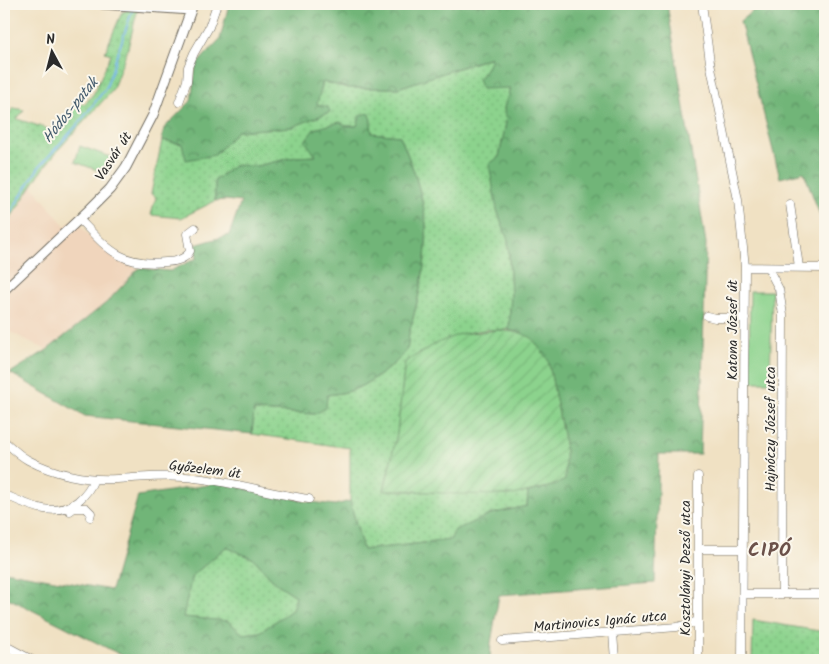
<svg xmlns="http://www.w3.org/2000/svg" width="829" height="664" font-family="Kalam,sans-serif">
<style>
.built{fill:#f0d5bc}
.grass{fill:url(#grass-dots);stroke:#5c7f5c}
.forest{fill:url(#forest-crowns);stroke:#4e7052;fill-rule:evenodd}
.park{fill:#8cd38d;stroke:#5c7f5c}
.garden{fill:url(#garden-furrows);stroke:#5c7f5c}
.lines{fill:none;stroke-linecap:round;stroke-linejoin:round}
.stream{stroke:#75b6e9;stroke-width:2}
.minor-casing{stroke:#706b60;stroke-width:9}
.major-casing{stroke:#706b60;stroke-width:11}
.minor{stroke:#fff;stroke-width:8}
.major{stroke:#fff;stroke-width:9}
.labels{text-anchor:middle;stroke-width:4;stroke-linejoin:round;paint-order:stroke}
.street-label{font-size:14px;fill:#2b2b2b;stroke:#fbf7ec}
.water-label{font-size:15px;font-style:italic;fill:#455c6e;stroke:#fbf7ec}
.district-label{font-size:19px;font-weight:bold;letter-spacing:1px;fill:#6b514a;stroke:#fbf7ec}
</style>
<defs>
<pattern id="grass-dots" width="8" height="8" patternUnits="userSpaceOnUse" patternTransform="scale(1.25)"><rect width="8" height="8" fill="#8cd38d"/><path d="M2 2h.1M6 6h.1" fill="none" stroke="#79b57a" stroke-width="1.8" stroke-linecap="round"/></pattern>
<pattern id="forest-crowns" width="20" height="18" patternUnits="userSpaceOnUse" patternTransform="scale(1.25)"><rect width="20" height="18" fill="#71b578"/><path d="M2 6a3 3 0 1 1 6 0M12 15a3 3 0 1 1 6 0" fill="none" stroke="#5d9363"/></pattern>
<pattern id="garden-furrows" width="10" height="10" patternUnits="userSpaceOnUse" patternTransform="scale(1.25)"><rect width="10" height="10" fill="#8cd38d"/><path d="M-1 1l2-2M0 10L10 0M9 11l2-2" fill="none" stroke="#79b57a"/></pattern>
</defs>
<rect width="100%" height="100%" fill="#fbf7ec"/>
<filter id="ink" filterUnits="userSpaceOnUse"><feTurbulence type="fractalNoise" baseFrequency=".02" numOctaves="2"/><feDisplacementMap in="SourceGraphic" scale="10" xChannelSelector="R" yChannelSelector="G"/><feConvolveMatrix kernelMatrix="1 2 1 2 8 2 1 2 1" color-interpolation-filters="sRGB"/></filter>
<filter id="wash" filterUnits="userSpaceOnUse"><feTurbulence type="fractalNoise" baseFrequency=".0096" numOctaves="4" result="noise"/><feDisplacementMap in="SourceGraphic" scale="20" xChannelSelector="R" yChannelSelector="G"/><feGaussianBlur stdDeviation="1.12" result="paint"/><feColorMatrix in="noise" values="0 0 0 0 0 0 0 0 0 0 0 0 0 0 0 0 0 1.4 0 .05"/><feComposite in="paint" operator="in"/></filter>
<g filter="url(#wash)">
<rect width="100%" height="100%" fill="#f0e1c3"/>
<path class="built" d="M32,186L65,226L74,219L97,244L124,263L139,268L106,303L47,350L4,329V231Z"/>
<path class="grass" d="M127,4H139L128,48L112,91L58,150L42,170L6,225L8,227L4,231V119L14,108L24,110L17,119L58,132L68,123L66,122L74,103L85,104L94,93L111,54L105,52L122,12L126,11Z
M492,57L488,66L478,80L510,88L504,108L506,123L499,157L497,210L508,240L511,293L509,330C465,327 442,340 405,362L397,434L384,490L508,495L528,492L527,506L491,514L450,540L363,550L350,501V448L252,434L254,411L315,414L327,395C334,394 343,393 350,391C364,387 402,362 407,348C409,344 408,338 409,333C419,297 430,254 425,216C421,189 411,162 400,136L372,133L369,113L357,126H346L317,156L296,157L257,166L235,165L215,180V201L181,218L151,215L156,197L151,194L162,140L182,144L215,155L237,131L292,127L329,112L316,105L323,82L349,88H398Z
M226,547L254,559L276,583L296,596L292,610L260,632L243,634L228,621L182,617L192,576Z
M753,620L825,632V660H752Z"/>
<path class="forest" d="M229,4H667L706,243L700,454H659L655,583L499,595L491,643L490,660H131L4,596V571L111,590L138,496L220,483L304,501L335,505L350,501L363,550L450,540L455,530L491,514L527,506L528,492L552,486L565,480V445L548,360L521,333L509,330L511,293L508,240L497,210L489,164L499,157L506,123L504,108L510,88L482,89L478,80L488,66L491,57L398,88H349L323,82L317,104L328,107L330,112L292,127L237,131L215,155L186,160L182,144L162,140L164,128L191,101L196,65L220,39ZM226,547L254,559L276,583L296,596L292,610L260,632L243,634L228,621L183,617L192,576Z
M761,4H825V229L804,172L780,178L740,21Z
M370,113L372,133L400,136C411,162 421,189 425,216C430,253 419,297 409,333C408,338 409,344 407,348C402,362 364,387 350,391C343,393 335,394 327,395L326,408L315,414L254,411L252,434L85,416L10,373L47,350L106,303L139,268L170,271L197,258L195,245L229,235L241,202L225,200L215,201V180L235,165L257,166L296,157L316,156L305,141L314,129L340,122L346,126H357L360,115Z"/>
<path class="park" d="M80,146L113,158L108,174L75,162Z
M750,291H772L770,382H749Z"/>
<path class="garden" d="M499,330L521,333L532,338L548,360L565,445V480L552,486L513,495L454,494L403,490L384,491L397,434L405,362L437,343L460,334Z"/>
<g class="lines">
<path class="stream" d="M4,221L9,215L39,167L79,123L106,88L133,8"/>
</g>
</g>
<g filter="url(#ink)">
<g class="lines">
<defs>
<path id="minor" d="M702,4L710,62L738,200L745,267L742,660
M179,102L187,81L188,67L194,53L209,27L217,4
M790,204L799,267
M79,219C108,249 121,267 166,262C175,262 186,259 190,251L187,234L195,228
M745,267L825,268
M768,268L779,289L783,315L782,593
M707,316L715,318H745
M4,441C12,448 19,455 28,460C54,474 87,481 117,479C139,478 162,475 185,477C227,480 267,493 309,499
M698,476V660
M10,497C32,507 57,518 78,501C85,495 91,487 94,479
M70,511L74,508H86L91,513L90,517
M699,549H743
M743,594H825
M613,633L615,660
M502,641L677,627L698,621
M4,645L32,660"/>
<path id="major" d="M4,290L91,208L110,189L126,167L153,115L191,10L102,4"/>
</defs>
<use href="#minor" class="minor-casing"/>
<use href="#major" class="major-casing"/>
<use href="#minor" class="minor"/>
<use href="#major" class="major"/>
</g>
</g>
<g class="labels">
<g class="street-label">
<text transform="translate(113 156) rotate(-57)" y="5">Vasvár út</text>
<text transform="translate(732 330) rotate(-90)" y="5">Katona József út</text>
<text transform="translate(770 429) rotate(-90)" y="5">Hajnóczy József utca</text>
<text transform="translate(205 469) rotate(7)" y="5">Győzelem út</text>
<text transform="translate(685 568) rotate(-90)" y="5">Kosztolányi Dezső utca</text>
<text transform="translate(600 621) rotate(-5)" y="5">Martinovics Ignác utca</text>
</g>
<g class="water-label">
<text transform="translate(70 110) rotate(-51)" y="5">Hódos-patak</text>
</g>
<g class="district-label">
<text x="770" y="556">CIPÓ</text>
</g>
</g>
<rect width="829" height="664" fill="none" stroke="#fbf7ec" stroke-width="20"/>
<g transform="translate(52 52) rotate(353)" stroke="#fbf7ec" stroke-width="4" paint-order="stroke">
<path d="M0-4L9 19L0 12L-9 19Z" fill="#2b2b2b"/>
<text y="-8" font-size="14" font-weight="bold" text-anchor="middle" fill="#2b2b2b">N</text>
</g>
</svg>
